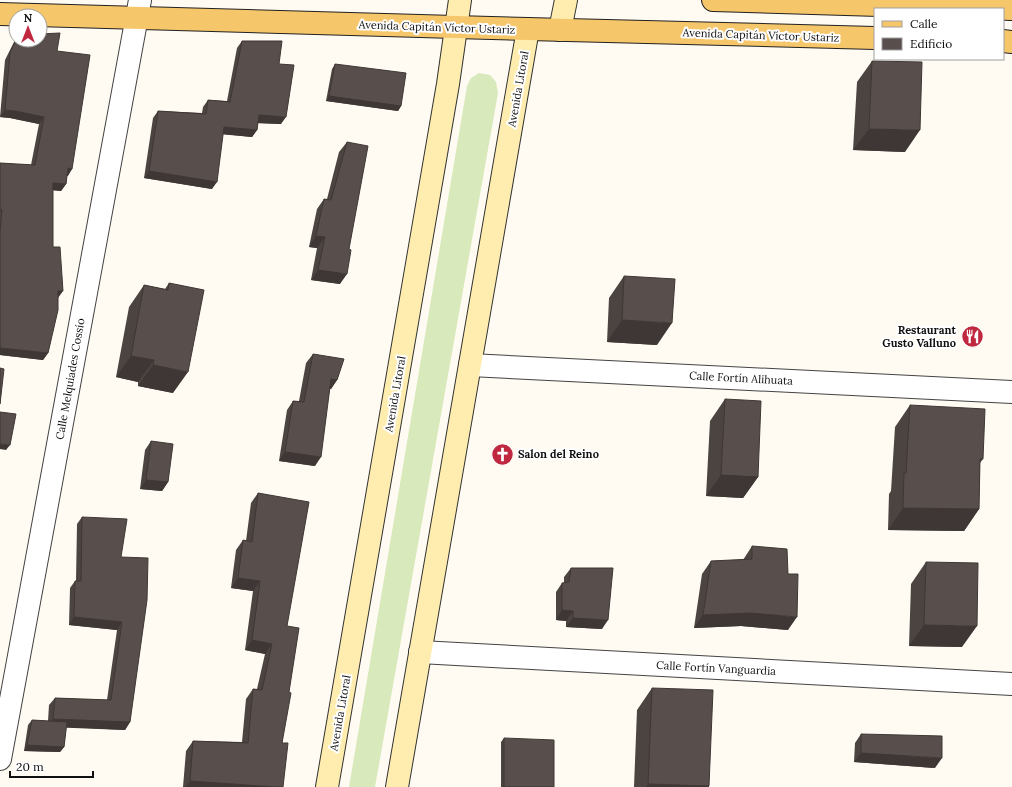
<svg xmlns="http://www.w3.org/2000/svg" width="1012" height="787" font-family="Lora,serif">
<style>
.grass{fill:#d8e9bc}
.lines{fill:none;stroke-linecap:round;stroke-linejoin:round}
.street-casing{stroke:#434343;stroke-width:24}
.secondary-casing{stroke:#323232;stroke-width:24}
.primary-casing{stroke:#212121;stroke-width:24}
.street{stroke:#fff;stroke-width:22}
.secondary{stroke:#feedaf;stroke-width:22}
.primary{stroke:#f6c66b;stroke-width:22}
.wall{fill:#4c4441}
.shaded-wall{fill:#3e3735}
.building{fill:#584f4c;stroke:#3e3735}
.labels{text-anchor:middle;stroke-width:4;stroke-linejoin:round;paint-order:stroke}
.street-label{font-size:11px;fill:#101010;stroke:#fff}
.poi-label{font-size:11px;font-weight:bold;fill:#101010;stroke:#fff;text-anchor:end}
</style>
<rect width="100%" height="100%" fill="#fffbf2"/>
<path class="grass" d="M479,73L490,75L496,82L498,93L375,787H349L467,86L471,78Z"/>
<g class="lines">
<defs>
<path id="street" d="M470,365L1012,392
M420,652L1012,684
M0,759L140,0"/>
<path id="secondary" d="M560,30L566,0
M327,787L448,84L460,0
M397,787L528,29"/>
<path id="primary" d="M713,0L1012,9
M0,14L455,27L875,38
M1003,41L1012,42"/>
</defs>
<use href="#street" class="street-casing"/>
<use href="#secondary" class="secondary-casing"/>
<use href="#primary" class="primary-casing"/>
<use href="#street" class="street"/>
<use href="#secondary" class="secondary"/>
<use href="#primary" class="primary"/>
</g>
<path class="wall" d="M16,38V40L57,51L72,169L67,176L66,184L61,191L53,190V247L58,298L48,353L43,360L0,355V163L31,165L39,124L10,118L0,117L5,60Z
M242,41L279,64L281,124L258,123L257,130L252,137L223,134L212,189L144,178L153,118L158,111L202,113L203,107L208,100L227,101L237,48Z
M872,61L905,152L853,150L857,82Z
M335,64L401,106L398,111L326,101L332,69Z
M347,142L340,284L311,280L317,248L309,247L317,209L324,199H327L339,152Z
M624,276L657,345L607,342L609,298Z
M169,283L173,393L138,386V382L116,377L129,307L144,285L165,289Z
M313,354L337,380L331,389H330L315,466L279,461L287,410L293,401H299L306,363Z
M725,399L758,477L743,498L706,496L710,421Z
M910,405L983,459L980,463L979,509L964,531L888,530L889,494L891,491L895,427Z
M151,441L168,482L162,491L140,489L145,450Z
M258,493L287,626L289,692L282,743L283,787H183L186,751L193,741L242,742L246,699L253,689H257L265,654L245,650L253,591L231,588L236,550L243,540L246,541L251,503Z
M82,517L121,557L130,722L125,730L66,727L64,747L60,752L24,751L28,725L32,720L48,721L49,705L55,698L107,700L117,630L69,625L70,588L75,581H76L77,524Z
M752,546L788,630L741,626L694,628L702,574L711,561L743,560Z
M926,562L962,647L909,646L911,584Z
M571,568L602,629L566,627V621L556,620V592L562,583H564V577Z
M652,688L709,787H634L637,710Z
M861,734L935,768L854,762L855,743Z
M504,738L554,787H501V742Z"/>
<path class="shaded-wall" d="M329,96L401,106L398,111L326,101Z
M5,110L15,111L44,117L39,124L10,118L0,117Z
M259,115L286,117L281,124L254,123Z
M224,127L257,130L252,137L219,134Z
M869,129L920,130L905,152L853,150Z
M68,168L72,169L68,176L64,175Z
M149,171L217,182L212,189L144,178Z
M53,183L66,184L61,191L49,190Z
M316,236L325,237L317,248L309,247Z
M318,270L347,274L340,284L311,280Z
M58,291H63L58,298Z
M622,320L672,323L657,345L607,342Z
M0,348L48,353L43,360L0,355Z
M131,356L154,360L138,382L116,377Z
M153,365L188,372L173,393L138,386Z
M331,379L337,380L331,389L325,388Z
M0,444L10,445L6,450L0,449Z
M285,452L321,457L315,466L279,461Z
M721,475L758,477L743,498L706,496Z
M146,480L168,482L162,491L140,489Z
M903,508L979,509L964,531L888,530Z
M238,578L260,581L253,591L231,588Z
M562,610L573,611L566,621L556,620Z
M750,613L797,617L788,630L741,626L694,628L703,615Z
M74,617L122,622L117,630L69,625Z
M573,618L608,620L602,629L566,627Z
M924,625L977,626L962,647L909,646Z
M252,640L272,644L265,654L245,650Z
M53,719L130,722L125,730L48,727Z
M27,745L64,747L60,752L24,751Z
M861,753L942,758L935,768L854,762Z
M190,781L275,787H186Z
M648,784L709,786V787H646Z"/>
<path class="building" d="M60,33L57,51L90,55L72,169L68,168L66,184L53,183V247H60L63,291H58V310L48,353L0,348V232L2,210L0,209V163L35,165L44,117L15,111L5,110L10,53L16,40H40V34Z
M242,41H282L279,64L294,65L286,117L259,115L257,130L224,127L217,182L149,171L158,111L206,114L208,100L230,102Z
M872,61L922,62L920,130L869,129Z
M335,64L406,73L401,106L329,96Z
M347,142L368,146L349,249L351,250L347,274L318,270L325,237L316,236L324,199L331,200Z
M624,276L675,279L672,323L622,320Z
M169,283L204,290L188,372L153,365L154,360L131,356L144,285L168,290Z
M313,354L344,359L337,380L331,379L321,457L285,452L293,401L304,402Z
M0,368L4,369L0,404Z
M725,399L761,401L758,477L721,475Z
M910,405L985,409L983,459H980L979,509L903,508L904,473H906Z
M0,412L16,414L10,445L0,444Z
M151,441L173,444L168,482L146,480Z
M258,493L309,502L287,626L299,628L289,692L291,693L282,743H288L283,787H275L190,781L193,741L248,743L253,689L262,690L272,644L252,640L260,581L238,578L243,540L252,542Z
M82,517L127,519L121,557L148,558L147,600L130,722L53,719L55,698L111,700L122,622L74,617L75,581H81Z
M752,546L787,549L788,574H798L797,617L750,613L703,615L711,561L752,559Z
M926,562L978,563L977,626L924,625Z
M571,568H613L608,620L573,618V611L562,610V583L569,582Z
M652,688L713,690L709,786L648,784Z
M32,720L67,722L64,747L27,745Z
M861,734L942,736V758L861,753Z
M504,738L554,740V787H504Z"/>
<defs>
<symbol id="restaurant-disc" viewBox="-11 -11 22 22"><circle r="9.5" fill="#bf283f" stroke="#fff"/><path d="M-5-6h1v4h1v-4h1v4h1v-4h1v5L-1.5 .5V6h-2V.5L-5-1ZM5-6V6H3V1.5H1.5Q1.5-4 5-6Z" fill="#fff"/></symbol>
<symbol id="church-disc" viewBox="-11 -11 22 22"><circle r="9.5" fill="#bf283f" stroke="#fff"/><path d="M-1.2-6h2.4v3.5h3.3v2.4h-3.3V6h-2.4V-.1h-3.3v-2.4h3.3Z" fill="#fff"/></symbol>
</defs>
<g fill-rule="evenodd">
<use href="#restaurant-disc" x="960" y="324" width="25" height="25"/>
<use href="#church-disc" x="490" y="442" width="25" height="25"/>
</g>
<g class="labels">
<g class="street-label">
<text transform="translate(437 27) rotate(2)" y="4">Avenida Capitán Víctor Ustariz</text>
<text transform="translate(761 35) rotate(2)" y="4">Avenida Capitán Víctor Ustariz</text>
<text transform="translate(518 89) rotate(-80)" y="4">Avenida Litoral</text>
<text transform="translate(741 378) rotate(3)" y="4">Calle Fortín Alihuata</text>
<text transform="translate(70 379) rotate(-80)" y="4">Calle Melquiades Cossío</text>
<text transform="translate(395 394) rotate(-80)" y="4">Avenida Litoral</text>
<text transform="translate(716 668) rotate(3)" y="4">Calle Fortín Vanguardia</text>
<text transform="translate(340 713) rotate(-80)" y="4">Avenida Litoral</text>
</g>
<g class="poi-label">
<text x="956" y="334">Restaurant<tspan x="956" dy="13">Gusto Valluno</tspan></text>
<text x="518" y="458" text-anchor="start">Salon del Reino</text>
</g>
</g>
<rect x="874" y="8" width="130" height="52" fill="#ffffff" stroke="#9f9f9f"/>
<rect x="882" y="21" width="20" height="6" fill="#f6c66b" stroke="#9f9f9f"/>
<text x="910" y="28" font-size="12" fill="#101010">Calle</text>
<rect x="882" y="38" width="20" height="12" fill="#584f4c" stroke="#9f9f9f"/>
<text x="910" y="48" font-size="12" fill="#101010">Edificio</text>
<g transform="translate(28 28)"><circle r="19" fill="#ffffff" stroke="#9f9f9f"/>
<path d="M0-3L7 15L0 10L-7 15Z" fill="#bf283f"/>
<text y="-6" font-size="11" font-weight="bold" text-anchor="middle" fill="#101010">N</text>
</g>
<path d="M10 771v6h83v-6" fill="none" stroke="#101010" stroke-width="2"/>
<text x="16" y="771" font-size="12" fill="#101010" stroke="#ffffff" stroke-width="3" paint-order="stroke">20 m</text>
</svg>
